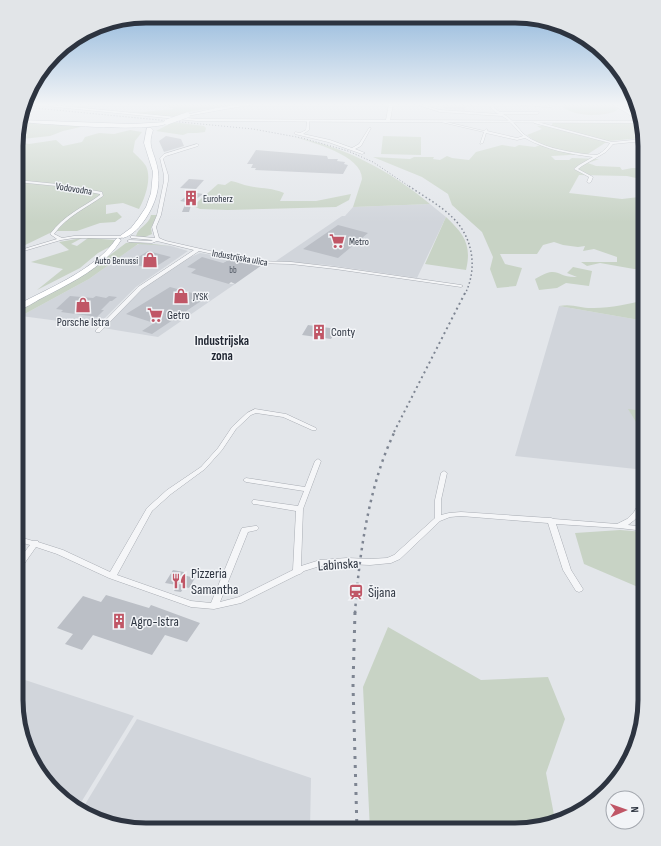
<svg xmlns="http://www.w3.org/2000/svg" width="661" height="846" font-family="'Sofia Sans Condensed',sans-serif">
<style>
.built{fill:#d1d5db}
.green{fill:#c8d3c5}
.building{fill:#bbbfc6}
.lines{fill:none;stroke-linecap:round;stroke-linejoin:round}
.minor-casing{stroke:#a9adb4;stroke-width:1}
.tertiary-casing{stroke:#a9adb4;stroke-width:1}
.secondary-casing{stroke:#a9adb4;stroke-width:1}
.primary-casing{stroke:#a4aab4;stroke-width:1}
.minor{fill:#f5f6f8;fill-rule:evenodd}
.tertiary{fill:#f5f6f8;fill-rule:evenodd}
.secondary{fill:#fff;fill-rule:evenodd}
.primary{fill:#fff;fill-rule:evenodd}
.rail-far4{stroke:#7e8592;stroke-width:1;stroke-dasharray:1 2;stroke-linecap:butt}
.rail-far3{stroke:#7e8592;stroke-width:1.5;stroke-dasharray:1.5 2.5;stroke-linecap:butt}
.rail-far2{stroke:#7e8592;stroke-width:2;stroke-dasharray:2 3.5;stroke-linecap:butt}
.rail-far1{stroke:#7e8592;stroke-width:2.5;stroke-dasharray:2.5 4.5;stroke-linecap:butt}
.rail{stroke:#7e8592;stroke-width:3;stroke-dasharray:3 6;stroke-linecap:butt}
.primary-bridge-casing{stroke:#a4aab4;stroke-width:6;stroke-linecap:butt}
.primary-bridge{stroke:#fff;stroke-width:5.5}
.labels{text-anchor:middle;stroke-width:3;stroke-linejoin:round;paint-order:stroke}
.far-number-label{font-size:9px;fill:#505762}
.far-street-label{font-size:10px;fill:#2d3440;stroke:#f2f4f7}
.far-poi-label{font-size:10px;fill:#2d3440;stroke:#f2f4f7;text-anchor:start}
.poi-label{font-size:12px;fill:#2d3440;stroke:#f2f4f7;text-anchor:start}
.neighbourhood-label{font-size:13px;font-weight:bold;fill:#1f2531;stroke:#f2f4f7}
.near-street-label{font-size:14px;fill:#2d3440;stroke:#f2f4f7}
.near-poi-label{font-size:14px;fill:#2d3440;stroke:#f2f4f7;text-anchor:start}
.rim{fill:none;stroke:#2d3440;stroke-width:5}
</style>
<rect width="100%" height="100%" fill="#e3e6ea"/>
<path class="built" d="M441,104H472L478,106L465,107V111L444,109Z
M430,204L446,217L417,278L327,265L276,261L342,216H345L353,207Z
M141,243L171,246L188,251L136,287L97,326L21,316L89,279L135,246Z
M200,253L231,258L223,263L229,284H235L158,337L103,328L142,288L184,260Z
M559,306L645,321V411L629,410L645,437V470L515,456Z
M16,677L134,716L77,809L74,808L33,765L16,700Z
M137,719L311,778L310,830H137L81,811Z"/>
<path class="green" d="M157,104H239L192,111L174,117L132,113L175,109Z
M565,104H610L617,109L616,111C602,117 576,117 563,107Z
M19,122L85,126L63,131L50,136L22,139L18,142L29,144L56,140L63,146L82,142L85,137L99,133L114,134L130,130L142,132L135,141L133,152C137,156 143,161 146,166C152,179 145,198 139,209L123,203L106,205V214L117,212L122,217L115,222L100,223L77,231H54L17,249V129Z
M173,122L204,126L206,128L205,132L196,133H188L183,135L156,131Z
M553,122L639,123L643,138L608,141L588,154L551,156L555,160H569L572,158L599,159L588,163L596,166L620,167L622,170L632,168H645V180L627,176L579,175L569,193L622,199L639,197L645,199V259H640L644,269H634L600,263L587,266L581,262H617V257L594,249L583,251L585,246L578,247L563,245L554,242L543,245L537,254H500L505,264L522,268L516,286L497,288L490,269L493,257L482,232L452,205L448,194L422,177L373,157L410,159L414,157H434L433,159L440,160L447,156L452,158L469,160L476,152L502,145L515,147L519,145L535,147L540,145L527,135L542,129L537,126L552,125Z
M383,136L421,137V155L381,154Z
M295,137C347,148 389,170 430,204L353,207L362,179C362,155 313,143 295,137Z
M231,181C237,182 243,185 249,186C262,189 270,187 284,193L280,201H316L351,194L349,200L336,207L228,210L200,209L193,206L218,184L225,185Z
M151,215H157L151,228L152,234L145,237L136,236C138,227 149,225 151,215Z
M446,217C464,234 472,245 466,270L425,264Z
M82,238L71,244L77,246L88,238L115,240L113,245L98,253L80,268L37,290L63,269L31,262L69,250L59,242Z
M132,242L171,246L138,244L89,279L21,316H17V311C55,291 92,270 126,243Z
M573,267L592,271L589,286L566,283L557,288L539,290L535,279C560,264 555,278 577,277L567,273Z
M645,300V321L559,306C573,303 582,309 594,308C612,308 628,304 645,300Z
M628,409L645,411V437Z
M620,530L645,532V590L584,564L575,533Z
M388,627L481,680L548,677L565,719L546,773L555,820L523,830H370L363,687Z"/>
<path class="building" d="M166,136L181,139L184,146L164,152L159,141Z
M256,150L327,156L328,159H338L337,161L345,162L344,164L348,165L343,174L255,170L256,168H251L253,164H247Z
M189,179L204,180L196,189L180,188Z
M192,192L203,194L192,202L189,212H182L186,202L180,201Z
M338,225L368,233L338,258L303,249Z
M148,251L171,257L152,269L129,263Z
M202,257L223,263L230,259L262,265L235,284L231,282L229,284L191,273L196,269L187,267Z
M170,287L207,297L152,334L142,331L154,323L126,314Z
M70,296L93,298L96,296L106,298L109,296L117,297L112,301H110L101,310H104L97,317L61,312L63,310L56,309Z
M308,325L337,329L331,339L302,335Z
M173,570L184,572L183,575L195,578L189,588L184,587L181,592L174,591L177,585L165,583Z
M106,595L149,608L151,605L200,623L187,642L165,635L152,655L93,635L82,650L65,644L73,634L57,628L83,596L101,602Z"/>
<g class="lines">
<defs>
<path id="minor" d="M415,104H419L440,110L499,114C494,112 491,109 490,104H492L494,108L500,112H539L538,114H503C513,119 517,128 525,135C541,147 564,151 584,154C587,154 592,155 596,155C601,154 607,148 610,143L534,123V121L612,142L643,139L644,141L613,144L606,152L582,166L578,169L593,177L591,182L589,183L587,182L589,177L574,169L579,165L593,157C570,154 546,150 525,138L517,140L486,133L483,143L480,144L484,132L441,122L442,121L484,131L486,129L488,130L487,131L517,138L523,136L508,120L502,116L440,112Z
M508,104H528L552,106L551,107Z
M611,104C619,104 635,114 638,121L627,113Z
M307,120L309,121V130L303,134L330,140L352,148L359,144L369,128H371L361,146L355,149L365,153L362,154L328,142L295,134V132L300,133L306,130Z
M197,144L199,145L198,146L166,156L163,159L168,175V181L161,215L156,227L159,238L166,241L254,261L291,262L335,267L461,285L463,286L461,287L335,269L291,264L254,263L199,251L142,289L100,332H96V330L138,287L194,250L157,241L152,243L129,242L127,241L129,240L151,241L153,240L131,238V236H132L155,238L152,227L157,215L164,181V175L160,158L164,154Z
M17,180L57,184L102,192L103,196C86,208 67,216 54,234L62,238L74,236H121L123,237L121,238H74L61,240L17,253V251L57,239L50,234C64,215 82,208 100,195V194L57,186L17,182Z
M255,409L286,414L316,428L317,429L316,430H312L283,417L256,413L251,415L236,429L222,450L205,469L171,494L152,511L117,575L191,601L211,603L241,530L242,528L255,526H257L259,528L257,530L248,532L220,602L239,597L293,570L296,511L255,504H253L252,502L253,500H255L298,506L304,491L246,482L243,480L246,478L305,487L315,461L318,459L321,461L303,509L301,566L320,560L347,558L370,559L387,558L394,555L435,518V500L441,473L444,471L447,473L441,500V515L449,513L461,512L549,518H551L554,519L617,524L627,519L634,512L638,505L642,493L645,491C645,495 646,500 645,504C643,513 635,520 628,525L645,527V531L619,528L556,524L571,570L583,589L582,591L579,592L576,591L563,570L548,523L461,516L450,517L440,521L400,559L391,563L370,565L347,564L320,566L304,571L300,574L297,575L241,603L214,609L191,607L109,578L57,554L36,547L19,571L16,572V563L30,545L16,541V536L33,541H38V542L63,550L110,572L147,508L167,490L201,467L218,448L232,427L247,413Z"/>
<path id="tertiary" d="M387,120L638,121L639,123L388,122Z"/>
<path id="secondary" d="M26,104H41L197,119L386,120L389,104H393L390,121L388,122L197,121Z"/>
<path id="primary" d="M242,104H254L187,116L185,115L216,108Z
M20,120L132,124L166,122L168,123C151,133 46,124 20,122Z
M147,128H151L153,130C148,145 152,148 156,162C162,182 157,201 146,218C140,227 133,235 123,238L120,236L131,228L138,219L146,207L151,193L153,172L144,143Z
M118,238L121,240C104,268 70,283 42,298C34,302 25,309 17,310V305C49,288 95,270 116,239Z"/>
</defs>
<use href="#minor" class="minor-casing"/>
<use href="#tertiary" class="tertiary-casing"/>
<use href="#secondary" class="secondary-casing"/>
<use href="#primary" class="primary-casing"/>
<use href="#minor" class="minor"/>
<use href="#tertiary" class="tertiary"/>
<use href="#secondary" class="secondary"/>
<use href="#primary" class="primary"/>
<path class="rail-far4" d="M24,107L253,129L302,138L348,151L373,162L410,187"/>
<path class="rail-far3" d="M409,186C423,196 440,205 452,217C473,237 478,268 465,294"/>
<path class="rail-far2" d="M394,432L465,293"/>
<path class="rail-far1" d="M355,613C359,555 369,484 395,431"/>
<path class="rail" d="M355,612L353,685L357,830"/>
<defs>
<path id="primary-bridge" d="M167,122L187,115"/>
</defs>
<use href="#primary-bridge" class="primary-bridge-casing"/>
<use href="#primary-bridge" class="primary-bridge"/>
</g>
<linearGradient id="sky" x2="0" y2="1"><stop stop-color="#8cb4da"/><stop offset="0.47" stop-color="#f2f4f6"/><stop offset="1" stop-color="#f2f4f6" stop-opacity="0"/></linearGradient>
<rect width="661" height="222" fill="url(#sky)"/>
<defs>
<symbol id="building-bare" viewBox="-9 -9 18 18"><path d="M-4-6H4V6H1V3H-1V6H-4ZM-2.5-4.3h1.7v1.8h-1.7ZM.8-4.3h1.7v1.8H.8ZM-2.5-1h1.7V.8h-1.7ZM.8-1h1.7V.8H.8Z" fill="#c05666" stroke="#f2f4f7" stroke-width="2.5" paint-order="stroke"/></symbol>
<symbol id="supermarket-bare" viewBox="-9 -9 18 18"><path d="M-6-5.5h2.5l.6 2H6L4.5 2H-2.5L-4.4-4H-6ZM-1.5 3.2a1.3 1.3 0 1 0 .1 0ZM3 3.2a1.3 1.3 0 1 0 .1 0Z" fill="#c05666" stroke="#f2f4f7" stroke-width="2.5" paint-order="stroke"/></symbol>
<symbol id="shop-bare" viewBox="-9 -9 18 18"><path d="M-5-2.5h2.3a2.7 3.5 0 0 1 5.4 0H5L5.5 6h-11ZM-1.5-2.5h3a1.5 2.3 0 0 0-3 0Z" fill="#c05666" stroke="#f2f4f7" stroke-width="2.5" paint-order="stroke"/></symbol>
<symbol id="restaurant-bare" viewBox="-9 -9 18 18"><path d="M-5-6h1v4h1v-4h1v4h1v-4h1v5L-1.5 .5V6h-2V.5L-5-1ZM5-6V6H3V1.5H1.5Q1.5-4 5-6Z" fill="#c05666" stroke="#f2f4f7" stroke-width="2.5" paint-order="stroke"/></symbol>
<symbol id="station-bare" viewBox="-9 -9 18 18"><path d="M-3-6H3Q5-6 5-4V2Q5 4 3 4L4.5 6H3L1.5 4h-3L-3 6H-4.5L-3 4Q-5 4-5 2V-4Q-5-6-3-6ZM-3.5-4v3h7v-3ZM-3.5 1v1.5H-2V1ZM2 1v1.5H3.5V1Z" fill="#c05666" stroke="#f2f4f7" stroke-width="2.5" paint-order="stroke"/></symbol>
</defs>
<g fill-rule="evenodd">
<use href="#building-bare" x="180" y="187" width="22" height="22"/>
<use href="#supermarket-bare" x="326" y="230" width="22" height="22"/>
<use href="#shop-bare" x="139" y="249" width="22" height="22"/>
<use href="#shop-bare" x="170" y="285" width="22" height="22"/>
<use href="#shop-bare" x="72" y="294" width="22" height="22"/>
<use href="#supermarket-bare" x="144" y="304" width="22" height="22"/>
<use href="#building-bare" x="308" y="321" width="22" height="22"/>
<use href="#restaurant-bare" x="168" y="570" width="22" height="22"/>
<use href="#station-bare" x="345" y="581" width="22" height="22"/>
<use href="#building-bare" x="108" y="610" width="22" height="22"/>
</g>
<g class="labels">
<g class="far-number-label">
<text x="233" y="273">bb</text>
</g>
<g class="far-street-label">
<text transform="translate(74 188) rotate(9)" y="4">Vodovodna</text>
<text transform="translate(240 257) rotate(10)" y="4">Industrijska ulica</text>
</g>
<g class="far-poi-label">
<text x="203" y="202">Euroherz</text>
<text x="349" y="245">Metro</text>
<text x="138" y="264" text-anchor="end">Auto Benussi</text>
<text x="193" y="300">JYSK</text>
</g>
<g class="poi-label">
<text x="167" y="319">Getro</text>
<text x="83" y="326" text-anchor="middle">Porsche Istra</text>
<text x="331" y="336">Conty</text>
</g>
<g class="neighbourhood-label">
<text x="222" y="345">Industrijska<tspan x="222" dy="15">zona</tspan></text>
</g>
<g class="near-street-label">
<text transform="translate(338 564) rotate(-4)" y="5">Labinska</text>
</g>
<g class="near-poi-label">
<text x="191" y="578">Pizzeria<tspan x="191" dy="16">Samantha</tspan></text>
<text x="368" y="597">Šijana</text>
<text x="131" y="626">Agro-Istra</text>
</g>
</g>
<path d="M0 0H661V846H0ZM146 23H515A123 123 0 0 1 638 146V700A123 123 0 0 1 515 823H146A123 123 0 0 1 23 700V146A123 123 0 0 1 146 23Z" fill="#e2e5e8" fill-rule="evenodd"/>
<path class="rim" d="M146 23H515A123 123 0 0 1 638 146V700A123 123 0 0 1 515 823H146A123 123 0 0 1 23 700V146A123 123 0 0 1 146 23Z"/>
<g transform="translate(625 810) rotate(88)"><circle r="19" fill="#f2f4f7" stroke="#a3a7ae"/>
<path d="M0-3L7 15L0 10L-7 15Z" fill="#c05666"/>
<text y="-6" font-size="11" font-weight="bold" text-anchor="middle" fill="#2d3440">N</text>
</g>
</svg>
